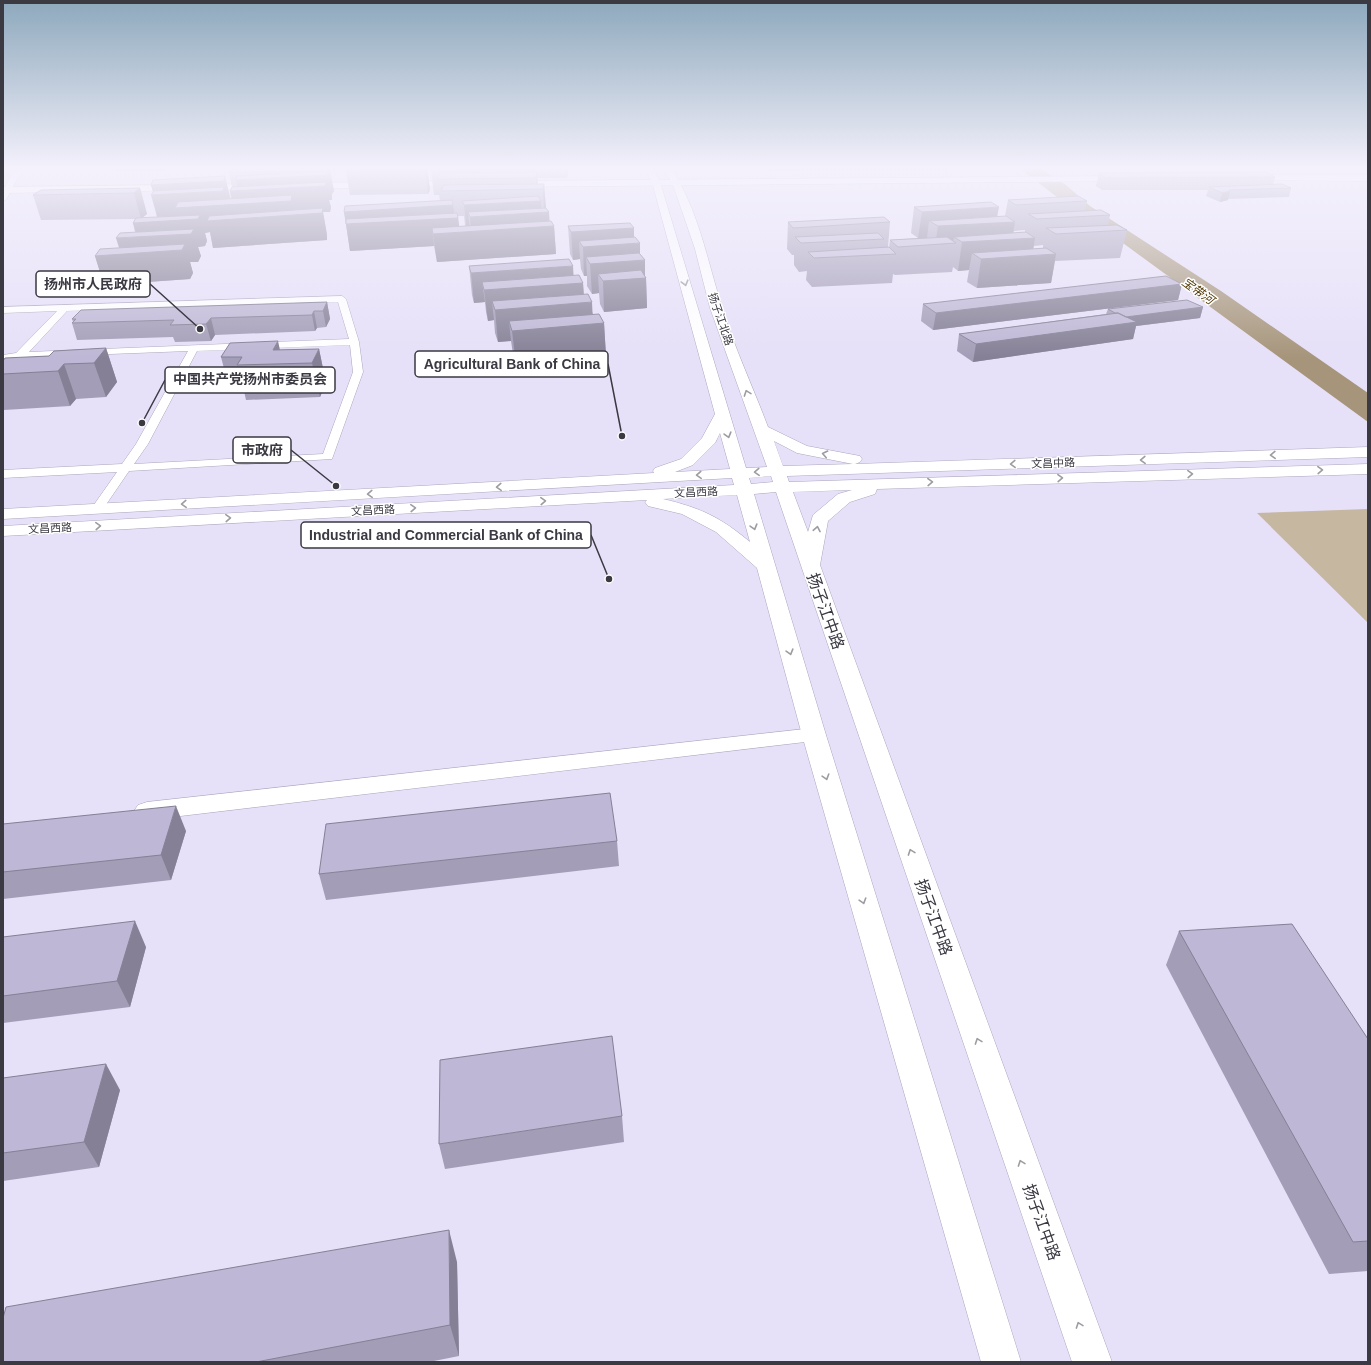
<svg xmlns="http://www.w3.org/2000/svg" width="1371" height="1365" font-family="Helvetica,'Noto Sans SC',sans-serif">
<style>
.green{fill:#c6b7a0}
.water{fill:#a6957a}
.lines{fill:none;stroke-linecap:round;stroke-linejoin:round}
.service-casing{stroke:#aca6bd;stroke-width:1}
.minor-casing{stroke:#aca6bd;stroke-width:1}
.tertiary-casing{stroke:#aca6bd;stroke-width:1}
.primary-casing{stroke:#aca6bd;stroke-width:1}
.service{fill:#fff;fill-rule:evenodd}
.minor{fill:#fff;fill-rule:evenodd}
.tertiary{fill:#fff;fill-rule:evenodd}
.primary{fill:#fff;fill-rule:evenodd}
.wall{fill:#a39db7;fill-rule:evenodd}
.shaded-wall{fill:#858095}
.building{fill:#beb7d5;stroke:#858095}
.oneway{stroke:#9d9ca0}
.labels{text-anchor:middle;stroke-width:3;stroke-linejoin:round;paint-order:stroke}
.far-street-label{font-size:11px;fill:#3b3942;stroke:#fff}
.far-water-label{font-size:12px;font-style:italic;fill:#513801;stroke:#fff}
.near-street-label{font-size:16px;fill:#3b3942;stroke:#fff}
.leader{fill:none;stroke:#3b3942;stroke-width:1.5}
.callout-dot{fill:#3b3942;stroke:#fff;stroke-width:1.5}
.callout{fill:#fff;stroke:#3b3942;stroke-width:1.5}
.callout-label{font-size:14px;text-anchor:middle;font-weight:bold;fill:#3b3942}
</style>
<rect width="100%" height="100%" fill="#e6e0f8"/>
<path class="green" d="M1368,509V623L1257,513Z"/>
<path class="water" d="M1018,167H1038L1066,185L1090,206L1221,291L1368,393V422L1090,219L1070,207Z"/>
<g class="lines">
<defs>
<path id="service" d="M342,296L346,299L359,342L363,372L332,459L129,471L101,512L97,513L91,509L117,472L3,478V470L122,464L136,444L188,351L32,357L23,358L7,375L3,376V367L10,360L3,361V355L16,353L57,311L3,313V307ZM338,302L349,339L29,352L67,311ZM350,345L353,372L323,454L134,464L148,444L197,351Z"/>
<path id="minor" d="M19,167H27L17,179L6,200L3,201C3,186 9,178 19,167Z
M814,728L822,730L826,735L822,740L147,820L138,817L134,811L138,805L147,802Z"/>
<path id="tertiary" d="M1244,175H1368V181L1241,180L1240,178Z
M1128,176L1132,179L1131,181L508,187L504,184L508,181Z
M462,181L466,184L465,186L302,189L298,186L302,183Z
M262,184L266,187L265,189L3,193V187Z"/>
<path id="primary" d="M644,167H652L660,182L746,468L767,467L710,308L695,249L672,182L662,167H670C698,207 707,260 722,307C734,347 753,387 768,427L807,446L860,456L862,459L860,462L855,464L1368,447V457L787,476L789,482L1368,464V474L877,489L875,494L850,502L828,521L820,565L1112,1362H1072L776,492L754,494L826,735L1021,1362H981L802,735L757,568L716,532L682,514L648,506L645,502L647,500L3,536V526L734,485L732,478L3,519V509L654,473L653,471L655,468L681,459L702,438L715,414L652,182ZM720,433L730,469L675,472L693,465L715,443ZM774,441L797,453L853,464L783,466ZM771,476L773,482L751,484L749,478ZM852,490L838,494L813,515L808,532L793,492ZM737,495L750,542C720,517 701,508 663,499Z"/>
</defs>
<use href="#service" class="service-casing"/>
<use href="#minor" class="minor-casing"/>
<use href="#tertiary" class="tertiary-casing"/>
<use href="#primary" class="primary-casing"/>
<use href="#service" class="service"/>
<use href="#minor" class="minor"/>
<use href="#tertiary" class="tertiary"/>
<use href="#primary" class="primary"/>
</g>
<path class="wall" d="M115,167H168L163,171H116Z
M278,167H427L430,190L428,194L350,195L346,171L348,168H330L334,191L332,194V200H329L331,207L330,212H323L327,235V240L213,248L210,232L205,233L207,241L205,246L198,247L201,256L198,262H190L193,273L190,279L104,285L95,256L119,248L135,232L133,223L135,219L41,220L33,195L140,188L147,214L142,218L157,217L153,192L151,185L225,176L230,199H231L230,191L232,187L229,172L278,168Z
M433,167H529V168L567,167L568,171L567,178H537L538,184H544L546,208L549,221L554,226L556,254L437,262L434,246L350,251L344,212L440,201L439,195H434L431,171ZM458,216H464L465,226L459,227Z
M752,167H950L949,170L771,171L759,167Z
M1099,173L1275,177L1273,185L1291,188L1289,197L1228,199V200L1220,202L1206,196L1208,190H1102L1096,186Z
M1008,200L1087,201L1085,211L1110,215L1108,225L1127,230L1120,258L1055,261L1051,283L977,288L967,282L969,270L958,271L953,267L952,272L895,275L893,274L892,283L812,287L806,280L807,271L799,272L794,265V255H792L787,249L788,222H890L888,247L889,248L890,240L918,238L911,233L914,207L997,217L1005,216ZM1025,230V232L1014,233V231ZM1043,245V248L1033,249L1034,246Z
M568,226L634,228V237L640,243V254L645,260V276L646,278L647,308L604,312L600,304L599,293L592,294L587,286V276H584L581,269L580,259L573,260L570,254Z
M469,266L573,276L583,283L584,294L593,314L604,323L606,356L516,364L513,354L511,341L498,342L495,333L494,320L488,321L486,312L485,302L474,303L472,295Z
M1182,284L1178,300L933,330L921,321L923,304Z
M327,302L330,319L326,327L317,328L315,331L215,335L211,341L175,342L173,337L77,340L72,323L73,322L72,319Z
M1203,307L1200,318L1136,326L1133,339L973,362L957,351L959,334L1106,314L1108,309Z
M106,348L117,382L106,397L76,399L70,406L4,410L3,408V361L49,356Z
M319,349L326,383L320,397L246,400L244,391H230L221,357L280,350Z
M3,824L186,831L171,880L3,899Z
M617,841L619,866L326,900L319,874Z
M1179,931L1368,1039V1271L1329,1274L1166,965Z
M3,937L146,947L130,1007L3,1023Z
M3,1078L120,1090L99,1167L3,1181Z
M622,1116L624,1142L445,1169L439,1144Z
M457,1262L459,1356L429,1362H3Z"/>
<path class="shaded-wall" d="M162,167H168L163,171Z
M329,167L334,191L332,194V200H329L331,207L330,212H323L327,235V240L213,248L210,232L205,233L207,241L205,246L198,247L201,256L198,262H190L193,273L190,279L104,285L95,256L121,254L116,238L137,237L133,223L158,220L151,195H154L151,185L225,176L231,201L233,204L230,191H238L236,180L327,175V171Z
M427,167L430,190L428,194L425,170Z
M528,167H529L530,178H528Z
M567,167L568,171L567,178L566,169Z
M537,172L538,189H537L536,178Z
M544,184L546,209L549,212L550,227L554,226L556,254L437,262L432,228L434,246L350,251L346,224L344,212L453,205L455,218H458L460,232H471L470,217L468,212L470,231H467L464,205L541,201L542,213H544L543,189Z
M140,188L147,214L141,219L134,193Z
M1230,191L1228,200L1220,202L1222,193Z
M999,207L996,223L1015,222L1012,239L1035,238L1032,256L1056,254L1051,283L977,288L981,259L972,253L969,270L958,271L962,242L954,237L953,243L935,245L938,226L929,221L927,238H918L922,212Z
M634,228V244L640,243V261L645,260V278H646L647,308L604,312L603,281L598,274L599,293L592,294L590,264L586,257L587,276H584L583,247L579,241L580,259L573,260L571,232Z
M573,266L574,283H583L584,303L592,302L593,324L604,323L606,356L516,364L512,331L509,321L511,341L498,342L495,310L492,302L494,320L488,321L484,290L482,282L485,302L474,303L471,273Z
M1182,284L1178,300L933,330L936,313Z
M327,302L330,319L326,327L323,311Z
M1203,307L1200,318L1136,326L1133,339L973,362L976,344L1123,317Z
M314,311L317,328L315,331L312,315Z
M211,318L215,335L211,341L206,324Z
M278,341L283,364L273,350Z
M106,348L117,382L106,397L94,363Z
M319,349L326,383L320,397L312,363Z
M64,364L76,399L70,406L58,371Z
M176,806L186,831L171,880L161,855Z
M135,921L146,947L130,1007L117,981Z
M106,1064L120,1090L99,1167L84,1142Z
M449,1230L457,1262L459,1356L450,1325Z"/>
<path class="building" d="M329,167L327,171L229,172L233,169Z
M349,167H427L425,170L346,171Z
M433,167H528V169L431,171Z
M530,167H567L566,169L529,170Z
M327,171V175L236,180L237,176Z
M537,172L536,178L437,179L440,173Z
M1266,172L1275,177L1105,178L1099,173Z
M225,176L224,181L151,185L153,180Z
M326,182L325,186L230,191L232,187Z
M544,184L543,189L441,191L444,185Z
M1282,184L1291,188L1229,190L1230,191L1222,193L1209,187Z
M224,187L223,191L151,195L154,191Z
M140,188L134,193L33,195L41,190Z
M292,195L291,201L175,208L178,202Z
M538,196L541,201L464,205L462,201Z
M1078,196L1087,201L1016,205L1008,200Z
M452,200L453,205L344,212L345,206Z
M991,202L999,207L922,212L914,207Z
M323,208L322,213L207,221L209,216Z
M546,208L549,212L470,217L468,212Z
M1101,210L1110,215L1037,219L1028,214Z
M457,213L458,218L346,224V219Z
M200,215L198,219L133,223L136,218Z
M1006,216L1015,222L938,226L929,221Z
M884,217L890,222L793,228L788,222Z
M551,221L554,226L433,234L432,228Z
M630,223L634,228L571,232L568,226Z
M1117,225L1127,230L1056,234L1046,228Z
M194,229L191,234L116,238L120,233Z
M1026,232L1035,238L962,242L954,237Z
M878,233L884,239L801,243L795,237Z
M635,237L640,243L583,247L579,241Z
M947,237L956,243L898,247L890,240Z
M185,244L182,250L95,256L100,249Z
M889,247L896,254L814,258L808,252Z
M1046,248L1056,254L981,259L972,253Z
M639,253L645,260L590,264L586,257Z
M569,259L573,266L471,273L469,266Z
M641,270L646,278L603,281L598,274Z
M579,275L583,283L484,290L482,282Z
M1166,276L1182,284L936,313L923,304Z
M588,294L592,302L495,310L492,301Z
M1187,300L1203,307L1126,317L1118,313H1115L1108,309Z
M327,302L323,311H314L312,315L211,318L206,324L170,325L174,320L72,323L76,319H72L81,310Z
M1118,313L1137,322L976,344L959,334Z
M599,314L604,323L512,331L509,321Z
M278,341L273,350L319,349L312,363L237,365L242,357H221L230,343Z
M106,348L94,363L64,364L58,371L3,374V361L5,358L49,356L54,351Z
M610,793L617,841L319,874L326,824Z
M176,806L161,855L3,872V824Z
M135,921L117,981L3,996V937Z
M1292,924L1368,1039V1241L1353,1242L1179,931Z
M612,1036L622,1116L439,1144L440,1060Z
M106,1064L84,1142L3,1153V1078Z
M449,1230L450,1325L256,1362H3V1318L6,1307Z"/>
<defs><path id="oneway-chevron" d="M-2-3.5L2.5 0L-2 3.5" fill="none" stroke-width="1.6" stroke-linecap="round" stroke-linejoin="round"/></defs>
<g class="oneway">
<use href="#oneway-chevron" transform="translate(685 283) rotate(75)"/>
<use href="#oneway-chevron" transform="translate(747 393) rotate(-110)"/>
<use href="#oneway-chevron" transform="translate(728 435) rotate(74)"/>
<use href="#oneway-chevron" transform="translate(825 454) rotate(-168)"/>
<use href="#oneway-chevron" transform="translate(1273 455) rotate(178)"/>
<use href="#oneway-chevron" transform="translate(1143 460) rotate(178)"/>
<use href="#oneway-chevron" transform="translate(1013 464) rotate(178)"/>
<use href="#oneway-chevron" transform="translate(1320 470) rotate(-2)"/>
<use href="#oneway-chevron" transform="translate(757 472) rotate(177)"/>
<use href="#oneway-chevron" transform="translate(1190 474) rotate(-2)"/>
<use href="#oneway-chevron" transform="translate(699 475) rotate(177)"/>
<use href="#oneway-chevron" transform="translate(1060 478) rotate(-2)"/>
<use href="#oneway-chevron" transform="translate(930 482) rotate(-2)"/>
<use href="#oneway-chevron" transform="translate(499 487) rotate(177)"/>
<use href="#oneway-chevron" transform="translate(370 494) rotate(177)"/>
<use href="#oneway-chevron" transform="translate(543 501) rotate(-3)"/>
<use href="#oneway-chevron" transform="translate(184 504) rotate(177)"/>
<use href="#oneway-chevron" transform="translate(413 508) rotate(-3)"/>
<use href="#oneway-chevron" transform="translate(228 518) rotate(-3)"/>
<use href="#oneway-chevron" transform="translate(98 526) rotate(-3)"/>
<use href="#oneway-chevron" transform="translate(754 527) rotate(74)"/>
<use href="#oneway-chevron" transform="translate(817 529) rotate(-79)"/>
<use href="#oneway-chevron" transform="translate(790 652) rotate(74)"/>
<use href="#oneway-chevron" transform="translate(826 777) rotate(73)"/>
<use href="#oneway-chevron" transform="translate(911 852) rotate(-110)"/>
<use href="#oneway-chevron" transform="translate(863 901) rotate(73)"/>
<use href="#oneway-chevron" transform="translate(978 1041) rotate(-110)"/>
<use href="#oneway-chevron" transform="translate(1021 1163) rotate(-110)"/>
<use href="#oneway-chevron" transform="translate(1079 1325) rotate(-110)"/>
</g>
<linearGradient id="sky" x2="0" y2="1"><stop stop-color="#8da8bc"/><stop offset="0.47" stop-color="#f4f1fc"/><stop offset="1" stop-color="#f4f1fc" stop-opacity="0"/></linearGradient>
<rect width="1371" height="358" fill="url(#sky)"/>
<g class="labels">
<g class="far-street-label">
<text transform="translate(721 319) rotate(71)" y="4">扬子江北路</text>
<text transform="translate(1053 463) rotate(-2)" y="4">文昌中路</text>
<text transform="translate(696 492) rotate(-3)" y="4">文昌西路</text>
<text transform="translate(373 510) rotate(-3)" y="4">文昌西路</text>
<text transform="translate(50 528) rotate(-3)" y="4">文昌西路</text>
</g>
<g class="far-water-label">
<text transform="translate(1198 291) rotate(36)" y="4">宝带河</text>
</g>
<g class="near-street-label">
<text transform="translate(826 611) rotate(70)" y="6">扬子江中路</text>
<text transform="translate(934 917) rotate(70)" y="6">扬子江中路</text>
<text transform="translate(1042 1222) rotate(70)" y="6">扬子江中路</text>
</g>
</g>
<path class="leader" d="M200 329L150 284M622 436L608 364M142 423L165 380M336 486L291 450M609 579L591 535"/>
<g class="callout-dot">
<circle cx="200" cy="329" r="4"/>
<circle cx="622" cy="436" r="4"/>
<circle cx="142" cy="423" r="4"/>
<circle cx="336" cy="486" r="4"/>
<circle cx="609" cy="579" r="4"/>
</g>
<g class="callout">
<rect x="36" y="271" width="114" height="26" rx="4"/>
<rect x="415" y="351" width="193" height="26" rx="4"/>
<rect x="165" y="367" width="170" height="26" rx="4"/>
<rect x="233" y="437" width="58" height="26" rx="4"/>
<rect x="301" y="522" width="290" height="26" rx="4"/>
</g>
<g class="callout-label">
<text x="93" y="289">扬州市人民政府</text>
<text x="512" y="369">Agricultural Bank of China</text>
<text x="250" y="384">中国共产党扬州市委员会</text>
<text x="262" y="455">市政府</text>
<text x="446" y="540">Industrial and Commercial Bank of China</text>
</g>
<rect width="1371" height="1365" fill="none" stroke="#3b3942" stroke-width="8"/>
</svg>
